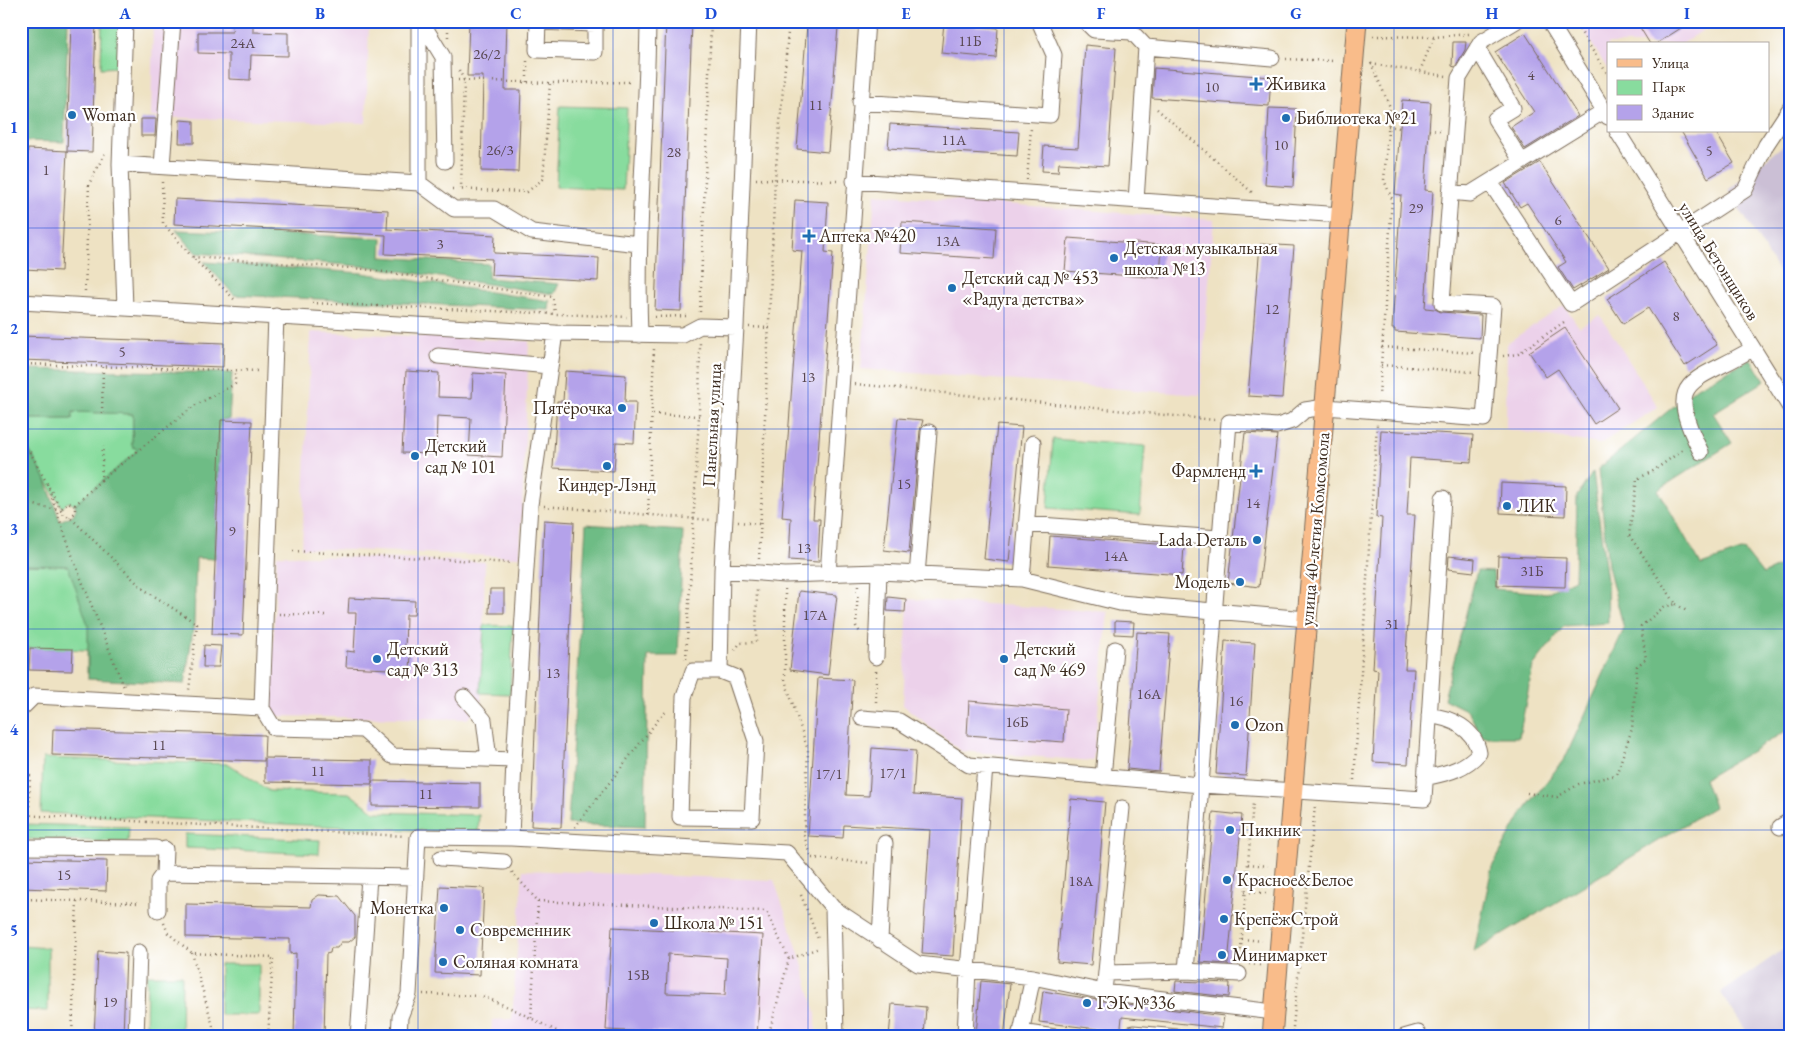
<svg xmlns="http://www.w3.org/2000/svg" width="1812" height="1058" font-family="'EB Garamond',serif">
<style>
.built{fill:#ecd1ea}
.industrial{fill:#cbbfd5}
.green{fill:#88dc9e;stroke:#62835e}
.forest{fill:#6ebc85;stroke:#547352}
.building{fill:#b4a2ea;fill-rule:evenodd}
.lines{fill:none;stroke-linecap:round;stroke-linejoin:round}
.minor-casing{stroke:#7a6a58;stroke-width:17}
.major-casing{stroke:#7a6a58;stroke-width:21}
.path{stroke:#7a6a58;stroke-width:2.5;stroke-dasharray:1 4;stroke-linecap:butt}
.minor{stroke:#fff;stroke-width:15}
.major{stroke:#f9bc8a;stroke-width:19}
.grid{fill:none;stroke:#1d4ed8;stroke-width:1;stroke-opacity:0.55}
.poi-dot{fill:#1f6fb2;stroke:#fff;stroke-width:2}
.labels{text-anchor:middle;stroke-width:4.5;stroke-linejoin:round;paint-order:stroke}
.number-label{font-size:15px;fill:#594851}
.poi-label{font-size:18px;fill:#3b2a1e;stroke:#fff;text-anchor:start}
.street-label{font-size:18px;fill:#3b2a1e;stroke:#fff}
.neatline{fill:none;stroke:#1d4ed8;stroke-width:2}
.grid-label{font-size:16px;text-anchor:middle;font-weight:bold;fill:#1d4ed8}
</style>
<rect width="100%" height="100%" fill="#fff"/>
<filter id="ink" filterUnits="userSpaceOnUse"><feTurbulence type="fractalNoise" baseFrequency=".02" numOctaves="2"/><feDisplacementMap in="SourceGraphic" scale="10" xChannelSelector="R" yChannelSelector="G"/><feConvolveMatrix kernelMatrix="1 2 1 2 8 2 1 2 1" color-interpolation-filters="sRGB"/></filter>
<filter id="wash" filterUnits="userSpaceOnUse"><feTurbulence type="fractalNoise" baseFrequency=".0096" numOctaves="4" result="noise"/><feDisplacementMap in="SourceGraphic" scale="20" xChannelSelector="R" yChannelSelector="G"/><feGaussianBlur stdDeviation="1.12" result="paint"/><feColorMatrix in="noise" values="0 0 0 0 0 0 0 0 0 0 0 0 0 0 0 0 0 1.4 0 .05"/><feComposite in="paint" operator="in"/></filter>
<g filter="url(#wash)">
<rect width="100%" height="100%" fill="#eee2c3"/>
<path class="built" d="M153,21H369L366,123L151,117Z
M1578,21H1717L1682,44H1608V70Z
M875,194L1214,220L1200,395L861,369Z
M1564,305L1579,327L1600,315L1658,407L1600,444L1506,429L1507,343Z
M311,332L529,341L520,557L302,548Z
M277,555L485,562L481,706L467,719L270,716Z
M908,599L1108,612L1093,761L961,751L903,705Z
M523,870L774,880L800,956L816,1014V1037H491L492,1020L512,1019Z"/>
<path class="industrial" d="M1791,139V292L1728,190Z
M1791,944V1037H1750L1721,993Z"/>
<path class="green" d="M102,21H121V67L101,68Z
M1206,21H1320L1312,27L1209,23Z
M560,106L627,108L623,190L556,187Z
M73,412L133,414L132,446L138,450L75,505L68,502L62,508L29,450H22V419H72Z
M1053,439L1145,446L1140,515L1048,508Z
M21,565L106,567L87,673V650L21,648Z
M484,625L513,626L510,694L480,693Z
M43,758L229,764L269,791L349,793L375,812L479,815L478,833L41,813Z
M21,824L129,827L128,842L21,839Z
M185,834L320,840L319,854L185,848Z
M21,946L48,948V1011L21,1010Z
M220,964H259V1015H220Z
M147,975H182L181,1037H146Z"/>
<path class="forest" d="M22,21H68L64,142L21,141Z
M176,230L382,238L381,257L489,264L488,278L559,284L554,294L373,267L196,253Z
M204,262L362,273L550,301L549,310L234,295Z
M1750,359L1765,381L1713,413L1732,443L1658,490L1701,565L1744,550L1763,574L1791,561V728L1704,779L1714,807L1474,952L1492,867L1522,813L1565,758L1624,629L1608,566L1598,469L1697,387Z
M23,369L232,373L229,420H221L215,559L196,558L194,622L185,684L88,679V625L68,566L21,565L22,450H29L45,478L60,521L73,515L76,509L75,505L138,450L132,446L133,414L73,412L72,419H22Z
M1593,472L1607,581L1608,623L1564,626L1533,666L1519,737H1482L1468,711L1444,699L1477,571L1493,572L1495,589L1546,593L1575,579L1577,496Z
M586,524L683,531L678,656H648L645,827L568,824Z"/>
<g id="blocks">
<path class="building" d="M71,21H96L92,152L67,151Z
M233,21H253V32L288,33V56L251,55L250,80L229,79V54L198,53V32H232Z
M469,21H507L505,90H521L518,172L481,171L483,76H467Z
M666,21H692L681,311L655,310Z
M1636,21H1692L1656,44H1650Z
M944,23L998,28L996,58L941,53Z
M807,24L838,27L828,152L797,149Z
M1525,33L1578,116L1525,149L1511,127L1534,112L1495,52Z
M1453,42H1466L1465,50L1455,67L1452,66Z
M1085,45L1116,48L1108,166L1059,163L1058,172L1042,171L1044,146L1078,148Z
M1154,68L1271,77L1269,106L1152,98Z
M1402,100L1431,102L1425,190L1433,191L1425,308L1435,309L1441,312L1481,315L1480,338L1395,332V329H1392L1401,195L1395,194Z
M1269,108L1297,109L1293,187L1265,185Z
M141,119H156L155,136H141Z
M180,120L194,121V143H179Z
M890,124L1019,132L1017,156L888,148Z
M1681,131H1715L1734,163L1708,178Z
M28,149L67,151L61,271L24,269V266L21,263V224L24,221Z
M1540,162L1609,268L1573,290L1558,267L1566,262L1527,203L1520,207L1505,183Z
M175,199L388,210L387,229L495,235L494,253L599,258L598,281L491,275L492,259L385,254L386,235L174,224Z
M795,200L828,202L825,252L833,253L813,519H820L818,562L789,560L791,518L782,517L802,251L792,250Z
M902,222L996,228L994,259L900,253Z
M1068,238L1162,245L1160,278L1065,271Z
M1260,244L1294,246L1282,398L1248,396Z
M1664,262L1717,345L1685,366L1648,308L1623,324L1607,299Z
M1565,328L1618,408L1594,424L1558,369L1546,377L1529,352Z
M21,336L224,343L223,367L21,360Z
M406,371L439,373L438,397L472,398L473,373L506,375L502,457L469,455L471,418L437,416L436,454L402,453Z
M565,371L626,375L625,402H636L634,443L616,442L614,471L553,468L557,401H563Z
M898,418L923,420L920,431L909,553L884,550Z
M221,420L252,421L243,635L212,634Z
M997,425L1022,427L1009,562L984,559Z
M1381,430L1473,435L1471,462L1410,458L1407,515H1415L1405,669H1414L1408,764L1373,762L1378,670L1373,669L1382,518L1376,517Z
M1245,433L1277,435L1259,587L1228,583Z
M1501,483L1566,486L1565,516L1500,513Z
M544,520L574,522L561,828L531,826Z
M1050,536L1184,546L1182,575L1048,565Z
M1449,556L1475,559L1474,572L1448,569Z
M1498,556L1566,558L1565,587L1497,585Z
M490,589H504V613H489Z
M799,591L837,595L828,675L790,670Z
M888,597L906,599L905,612L887,611Z
M349,598L415,601L414,615H406L405,653L411,654L410,670L346,667L347,651L354,652L356,613H348Z
M1115,621L1134,622L1133,635L1115,634Z
M1137,632L1170,634L1159,772L1127,769Z
M1225,641L1255,643L1246,776L1216,774Z
M204,645L221,646L219,667H203Z
M30,648L73,649L72,671L29,670Z
M818,678L853,680L846,795L869,796L872,748L916,751L913,795L962,798L953,956L922,954L930,830L844,825L843,838L808,836Z
M969,701L1066,709L1064,742L967,735Z
M53,729L265,735L264,761L52,755Z
M265,758L372,760V784L265,782Z
M372,781L480,783V807L372,806Z
M1071,799L1105,802L1091,965L1057,962Z
M1213,812L1242,815L1228,964L1200,962Z
M21,859L107,861L106,891L21,888Z
M440,886L484,888L480,975L435,973Z
M319,895L339,896L355,916V937L349,942H341L337,948H331L330,953L326,954L324,1037H294L296,953L290,954V939L186,937V904L311,907L312,900Z
M612,927L763,935L757,1037L606,1030ZM668,954L727,958L725,995L666,993Z
M98,951L126,953L123,1037H94Z
M981,981L1010,984L1004,1037L976,1034Z
M1176,981L1230,983L1229,997L1175,991Z
M1043,991L1103,1001L1224,1016L1222,1028L1122,1017L1120,1037H1105L1106,1030L1039,1022Z
M892,1004L926,1007L924,1037H889Z"/>
</g>
</g>
<g filter="url(#ink)">
<use href="#blocks" fill-opacity="0" stroke="#7a6a58" stroke-width="1"/>
<g class="lines">
<defs>
<path id="minor" d="M421,21L443,57L445,161
M1085,21L1094,30L1132,32L1146,47L1272,58
M1549,21L1608,117
M538,22L595,24V52L537,50L538,22V21
M1477,48L1513,108L1495,119L1522,162
M860,102L1050,115L1054,55L1039,21
M1617,131L1791,409
M120,164L419,183V21
M162,166L173,21
M854,181L1341,215
M1490,182L1571,304L1745,190L1766,145L1791,107
M419,183L454,209H494L532,232L639,244
M1450,192L1470,194L1604,111
M1136,201L1146,47
M21,302L555,333L683,335L700,326L736,327
M125,308L120,164L125,21
M640,335C636,230 647,126 648,21
M438,356L549,366
M1701,452C1662,376 1694,384 1752,349
M1443,498L1424,799L1201,785L1229,422L1277,426L1292,421L1305,410L1325,407L1484,419L1493,306L1442,303L1459,78L1481,42L1516,21
M1026,524L1219,538
M722,570L785,575L879,572L1022,579L1120,603L1307,619
M828,574L867,21
M917,575L929,432
M1022,579L1033,443
M876,657L879,572
M693,671H720L735,677L756,741L752,818L680,817L684,697Z
M720,671L722,570L736,327L749,21
M464,697L484,720L489,759
M262,708L276,316
M21,709L34,696L262,708L274,728L363,730L392,756L514,760L511,838
M862,718L899,721L969,765L1201,785L1186,971
M514,760L530,505L555,333
M1103,777L1115,649
M1425,778C1446,773 1464,770 1479,753C1475,729 1451,717 1429,716
M1780,827L1791,820
M21,847L156,848
M441,858L504,862
M164,873L165,849
M833,908L836,1037
M158,910V881L164,873L414,877
M880,940L885,843
M1106,973L1186,971L1239,974
M1104,992L1122,808
M1020,1032L1055,1037
M1133,1033L1177,1037
M136,1037L139,952
M358,1037L369,877
M399,1037L400,1017L409,994L418,837L511,838L787,853L833,908L918,964L1033,977L1104,992L1274,1012
M965,1037L968,969L985,767
M1020,1037L1033,977
M1404,1037L1418,1033L1421,1037"/>
<path id="major" d="M1272,1037L1357,21"/>
</defs>
<use href="#minor" class="minor-casing"/>
<use href="#major" class="major-casing"/>
<path class="path" d="M34,21L68,22
M448,21V37
M1574,21L1608,75
M1373,36L1434,37L1469,34
M1286,59L1334,61
M1371,63L1390,107L1384,180L1392,199L1379,396
M1371,64L1446,76
M459,70L464,80L461,189
M1420,71L1434,37
M458,80L550,83L632,82
M527,82V60
M1157,109L1254,194
M1388,126L1400,128
M1429,130L1440,131
M756,179L841,181
M1027,180L1031,128
M162,182L163,223L192,257
M452,189L527,192L543,179L550,83
M85,291L89,184L105,153
M234,299L192,257L364,269L553,297L555,314
M312,303L627,317
M700,312L711,21
M655,317L686,316
M749,327L770,328
M1382,347L1475,353
M1503,356L1518,354L1564,322
M21,364L260,371
M1381,365L1474,372
M855,384L1215,420
M102,413L103,367
M653,414L699,416
M21,450H29L64,515L70,517L142,588L197,624L189,690
M101,480L194,406L235,384V370
M47,484L76,566L124,687
M21,502L62,511
M75,505L101,480L103,446
M544,506L710,520
M62,508L68,502L75,505V513L70,517
M648,515L654,349
M738,522L760,524
M293,551L512,563
M759,559L775,179L789,21
M858,586L856,626L861,634
M785,589V680L808,750L804,836L812,858
M1676,604L1688,612
M279,614L326,615
M735,650L740,643L756,642L757,587
M686,659L699,416L700,343
M876,671V705
M21,770L30,776L29,816
M1354,780L1377,424
M1527,793L1557,797L1579,784L1616,775L1632,729L1637,666L1646,659L1641,626L1664,607L1676,604L1629,535L1637,479L1653,471L1684,449
M21,815L404,836
M575,827L661,716L668,710
M812,858L870,863
M1248,864L1268,866
M512,872L538,901L531,1018
M1245,892L1266,893
M801,895L818,939
M21,899L140,903
M538,901L766,911L789,959L819,948
M164,923L168,933L192,953L273,957L268,1037
M1242,939L1262,941
M192,953L216,1037
M1240,960L1253,803
M1249,964L1260,965
M423,994L482,996L513,1009L568,1037
M21,1028L26,1037
M72,1037L77,901
M768,1037L789,959
M1292,1037L1315,806"/>
<use href="#minor" class="minor"/>
<use href="#major" class="major"/>
</g>
</g>
<path class="grid" d="M223,21V1037M418,21V1037M613,21V1037M808,21V1037M1004,21V1037M1199,21V1037M1394,21V1037M1589,21V1037M21,228H1791M21,429H1791M21,629H1791M21,830H1791"/>
<g class="poi-dot">
<path d="M1253.5 76.5h5v5h5v5h-5v5h-5v-5h-5v-5h5z"/>
<circle cx="72" cy="115" r="5"/>
<circle cx="1286" cy="118" r="5"/>
<path d="M806.5 228.5h5v5h5v5h-5v5h-5v-5h-5v-5h5z"/>
<circle cx="1114" cy="258" r="5"/>
<circle cx="952" cy="288" r="5"/>
<circle cx="622" cy="408" r="5"/>
<circle cx="415" cy="456" r="5"/>
<circle cx="607" cy="466" r="5"/>
<path d="M1253.5 463.5h5v5h5v5h-5v5h-5v-5h-5v-5h5z"/>
<circle cx="1507" cy="506" r="5"/>
<circle cx="1257" cy="540" r="5"/>
<circle cx="1240" cy="582" r="5"/>
<circle cx="377" cy="659" r="5"/>
<circle cx="1004" cy="659" r="5"/>
<circle cx="1235" cy="725" r="5"/>
<circle cx="1230" cy="830" r="5"/>
<circle cx="1227" cy="880" r="5"/>
<circle cx="444" cy="908" r="5"/>
<circle cx="1224" cy="919" r="5"/>
<circle cx="654" cy="923" r="5"/>
<circle cx="460" cy="930" r="5"/>
<circle cx="1222" cy="955" r="5"/>
<circle cx="443" cy="962" r="5"/>
<circle cx="1087" cy="1003" r="5"/>
</g>
<g class="labels">
<g class="number-label">
<text x="970" y="46">11Б</text>
<text x="243" y="48">24А</text>
<text x="487" y="59">26/2</text>
<text x="1531" y="80">4</text>
<text x="1212" y="92">10</text>
<text x="816" y="110">11</text>
<text x="954" y="145">11А</text>
<text x="1281" y="150">10</text>
<text x="500" y="155">26/3</text>
<text x="1709" y="156">5</text>
<text x="674" y="157">28</text>
<text x="46" y="175">1</text>
<text x="1416" y="213">29</text>
<text x="1558" y="225">6</text>
<text x="948" y="246">13А</text>
<text x="440" y="249">3</text>
<text x="1272" y="314">12</text>
<text x="1676" y="321">8</text>
<text x="122" y="357">5</text>
<text x="808" y="382">13</text>
<text x="904" y="489">15</text>
<text x="1253" y="508">14</text>
<text x="232" y="536">9</text>
<text x="804" y="553">13</text>
<text x="1116" y="561">14А</text>
<text x="1532" y="576">31Б</text>
<text x="815" y="620">17А</text>
<text x="1392" y="629">31</text>
<text x="553" y="678">13</text>
<text x="1149" y="699">16А</text>
<text x="1236" y="706">16</text>
<text x="1017" y="727">16Б</text>
<text x="159" y="750">11</text>
<text x="318" y="776">11</text>
<text x="893" y="778">17/1</text>
<text x="829" y="779">17/1</text>
<text x="426" y="799">11</text>
<text x="64" y="880">15</text>
<text x="1081" y="886">18А</text>
<text x="638" y="980">15В</text>
<text x="110" y="1007">19</text>
</g>
<g class="poi-label">
<text x="1266" y="90">Живика</text>
<text x="82" y="121">Woman</text>
<text x="1296" y="124">Библиотека №21</text>
<text x="819" y="242">Аптека №420</text>
<text x="1124" y="254">Детская музыкальная<tspan x="1124" dy="21">школа №13</tspan></text>
<text x="962" y="284">Детский сад № 453<tspan x="962" dy="21">«Радуга детства»</tspan></text>
<text x="612" y="414" text-anchor="end">Пятёрочка</text>
<text x="425" y="452">Детский<tspan x="425" dy="21">сад № 101</tspan></text>
<text x="1246" y="477" text-anchor="end">Фармленд</text>
<text x="607" y="491" text-anchor="middle">Киндер-Лэнд</text>
<text x="1517" y="512">ЛИК</text>
<text x="1247" y="546" text-anchor="end">Lada Dеталь</text>
<text x="1230" y="588" text-anchor="end">Модель</text>
<text x="387" y="655">Детский<tspan x="387" dy="21">сад № 313</tspan></text>
<text x="1014" y="655">Детский<tspan x="1014" dy="21">сад № 469</tspan></text>
<text x="1245" y="731">Ozon</text>
<text x="1240" y="836">Пикник</text>
<text x="1237" y="886">Красное&amp;Белое</text>
<text x="434" y="914" text-anchor="end">Монетка</text>
<text x="1234" y="925">КрепёжСтрой</text>
<text x="664" y="929">Школа № 151</text>
<text x="470" y="936">Современник</text>
<text x="1232" y="961">Минимаркет</text>
<text x="453" y="968">Соляная комната</text>
<text x="1097" y="1009">ГЭК №336</text>
</g>
<g class="street-label">
<text transform="translate(1719 261) rotate(58)" y="6">улица Бетонщиков</text>
<text transform="translate(712 425) rotate(-87)" y="6">Панельная улица</text>
<text transform="translate(1315 529) rotate(-85)" y="6">улица 40-летия Комсомола</text>
</g>
</g>
<rect width="1812" height="1058" fill="none" stroke="#fff" stroke-width="55"/>
<rect x="1607" y="42" width="162" height="90" fill="#ffffff" stroke="#b1aaa5"/>
<rect x="1617" y="59" width="25" height="8" fill="#f9bc8a" stroke="#b1aaa5"/>
<text x="1652" y="68" font-size="15" fill="#3b2a1e">Улица</text>
<rect x="1617" y="80" width="25" height="15" fill="#88dc9e" stroke="#b1aaa5"/>
<text x="1652" y="92" font-size="15" fill="#3b2a1e">Парк</text>
<rect x="1617" y="105" width="25" height="15" fill="#b4a2ea" stroke="#b1aaa5"/>
<text x="1652" y="118" font-size="15" fill="#3b2a1e">Здание</text>
<rect x="28" y="28" width="1756" height="1002" class="neatline"/>
<g class="grid-label">
<text x="125" y="19">A</text>
<text x="320" y="19">B</text>
<text x="516" y="19">C</text>
<text x="711" y="19">D</text>
<text x="906" y="19">E</text>
<text x="1101" y="19">F</text>
<text x="1296" y="19">G</text>
<text x="1492" y="19">H</text>
<text x="1687" y="19">I</text>
<text x="14" y="133">1</text>
<text x="14" y="334">2</text>
<text x="14" y="535">3</text>
<text x="14" y="735">4</text>
<text x="14" y="936">5</text>
</g>
</svg>
